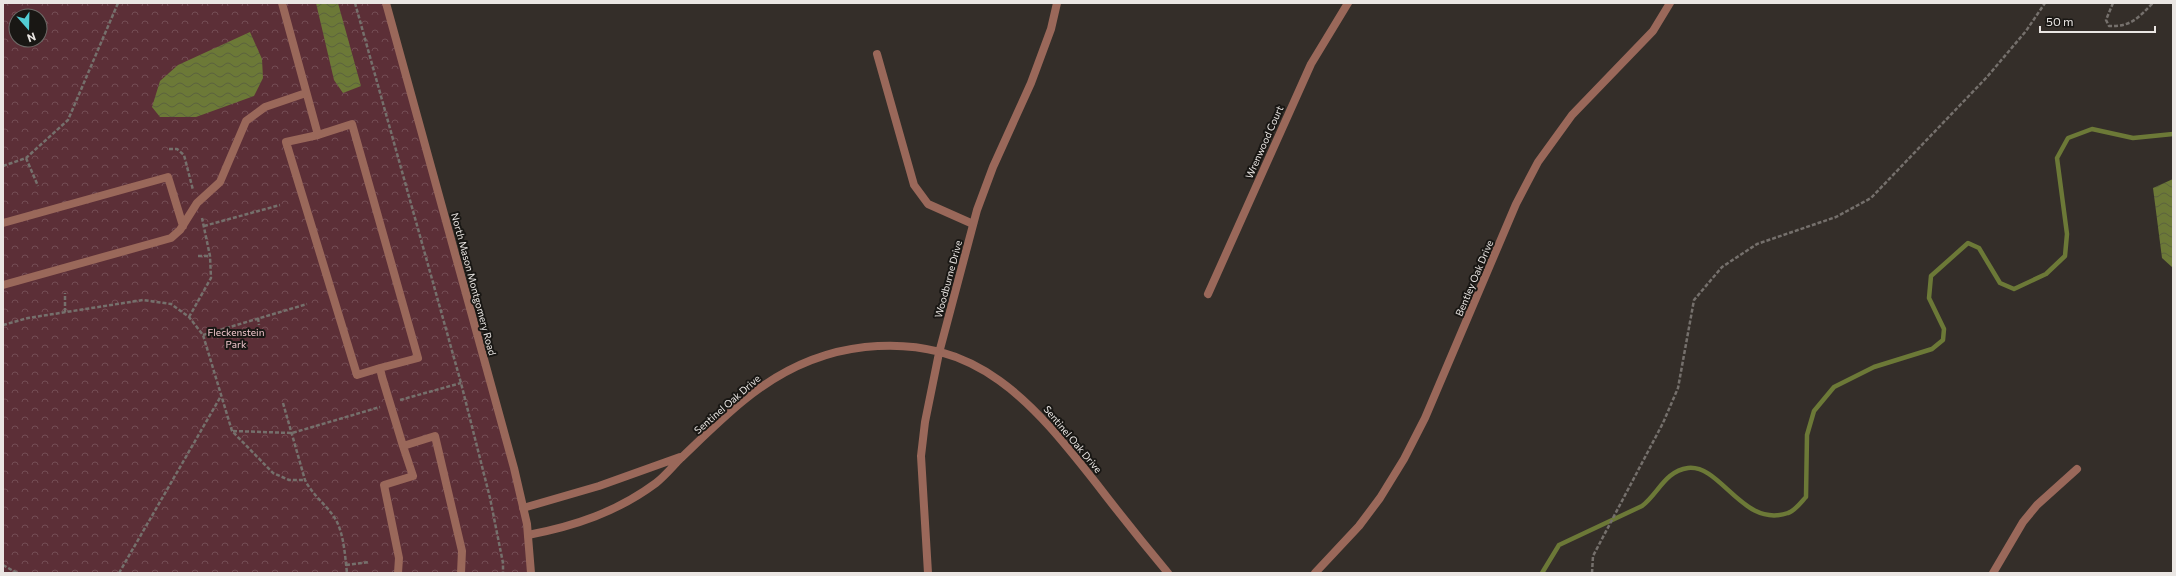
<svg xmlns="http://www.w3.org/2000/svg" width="2176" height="576" font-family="Commissioner,sans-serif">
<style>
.park{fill:url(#park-crowns);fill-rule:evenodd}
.water{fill:url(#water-waves)}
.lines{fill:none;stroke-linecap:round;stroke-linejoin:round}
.stream{stroke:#6c7937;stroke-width:4.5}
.path{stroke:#75706c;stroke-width:2.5;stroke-dasharray:4 2;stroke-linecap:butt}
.service{stroke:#9a685a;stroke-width:8}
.minor{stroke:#9a685a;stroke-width:8}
.tertiary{stroke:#9a685a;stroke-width:8}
.labels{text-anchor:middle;stroke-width:4;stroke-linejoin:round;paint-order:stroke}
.street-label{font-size:10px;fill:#eae6e3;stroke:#191714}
.park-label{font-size:10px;fill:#f3c8ce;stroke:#191714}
</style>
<defs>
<pattern id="park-crowns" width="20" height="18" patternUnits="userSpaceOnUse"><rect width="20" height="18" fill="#5c2f37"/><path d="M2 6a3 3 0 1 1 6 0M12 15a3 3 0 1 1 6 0" fill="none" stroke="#744d54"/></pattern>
<pattern id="water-waves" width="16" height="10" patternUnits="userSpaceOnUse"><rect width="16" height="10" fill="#6c7937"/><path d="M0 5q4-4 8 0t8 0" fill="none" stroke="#5b623d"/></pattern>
</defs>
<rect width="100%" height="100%" fill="#342e29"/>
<path class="park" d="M3,3H386L527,524L531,573H3ZM16,16H40V40H16Z"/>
<path class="water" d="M316,3H338L361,86L343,93L334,80Z
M250,32L262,59L263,78L254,96L196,117H160L152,107L160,81L178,65Z
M2173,179V268L2162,258L2153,188Z"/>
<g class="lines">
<path class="stream" d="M1542,573L1559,545L1642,506C1658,494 1665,471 1688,468C1721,464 1743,529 1788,513C1795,511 1802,501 1806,497L1807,435L1814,411L1834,387L1874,367L1932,349L1943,340L1944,329L1929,298L1931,276L1968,243L1979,248L2000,283L2014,289L2046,274L2065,256L2067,234L2057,158L2068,138L2092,129L2133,138L2173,134"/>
<path class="path" d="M355,3L461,383L490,498L503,563V573
M2113,3L2106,20L2109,26C2131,27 2138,18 2153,3
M169,149H177L184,155L193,190
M26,158L38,186
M3,166L26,158L68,120L118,3
M204,226L280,205
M198,256H210
M65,312V293
M189,317L211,278L210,256L202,218
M258,318L259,325
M3,325L28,318L143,300L171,304L189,317L203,335L232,431L273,473L289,480H305
M203,335L307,304
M400,400L461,383
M283,403L305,480C313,496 327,505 336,520C344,535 345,556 347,573
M233,431L292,433L380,407
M3,565L17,573
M346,565L369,562
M119,573L221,396
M1592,573L1593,556L1663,423L1678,388L1694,300L1722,267L1757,244L1836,217L1871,198L1987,77L2026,31L2045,3"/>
<path class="service" d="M282,3L318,135L352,124L418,358L380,368L382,377L403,446L435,436L462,551L461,573
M877,54L914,185L928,204L973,224
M318,135L286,142L357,375L380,368
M3,223L168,177L183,226
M3,285L171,238L180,230L197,203L220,182L246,121L265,107L306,93
M398,573L399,558L384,485L413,476L403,446"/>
<path class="minor" d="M1208,294L1311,64L1348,3
M523,508L599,486L680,457
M528,535C575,526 617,512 656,483C665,476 673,466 681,458C701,439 721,419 743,401C778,372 819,352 865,347C978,335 1033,403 1096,483C1119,513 1143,543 1168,573
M928,573L921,456L925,422L939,353L977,210L993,167L1031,83L1051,29L1057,3
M1315,573L1359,526L1380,498L1404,459L1425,418L1516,204L1538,162L1572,115L1653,31L1670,3
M1993,573L2023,522L2037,505L2077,469"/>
<path class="tertiary" d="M386,3L514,468L527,524L531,573"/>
</g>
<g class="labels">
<g class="street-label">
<text transform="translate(1264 142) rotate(-66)" y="4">Wrenwood Court</text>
<text transform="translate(1474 278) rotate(-67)" y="4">Bentley Oak Drive</text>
<text transform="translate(948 279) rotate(-75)" y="4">Woodburne Drive</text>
<text transform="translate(474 284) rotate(75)" y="4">North Mason Montgomery Road</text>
<text transform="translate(727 404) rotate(-41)" y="4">Sentinel Oak Drive</text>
<text transform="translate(1073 439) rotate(50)" y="4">Sentinel Oak Drive</text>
</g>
<g class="park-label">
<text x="236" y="336">Fleckenstein<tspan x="236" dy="12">Park</tspan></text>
</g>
</g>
<rect width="2176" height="576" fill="none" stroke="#eae6e3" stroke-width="8"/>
<g transform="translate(28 28) rotate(160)"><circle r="19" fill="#191714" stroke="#6d6a67"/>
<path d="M0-3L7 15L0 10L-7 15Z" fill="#51ccd4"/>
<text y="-6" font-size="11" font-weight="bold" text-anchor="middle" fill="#eae6e3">N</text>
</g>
<path d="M2040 26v6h115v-6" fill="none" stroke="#eae6e3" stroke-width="2"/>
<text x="2046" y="26" font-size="12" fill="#eae6e3" stroke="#191714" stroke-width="3" paint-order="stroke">50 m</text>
</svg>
